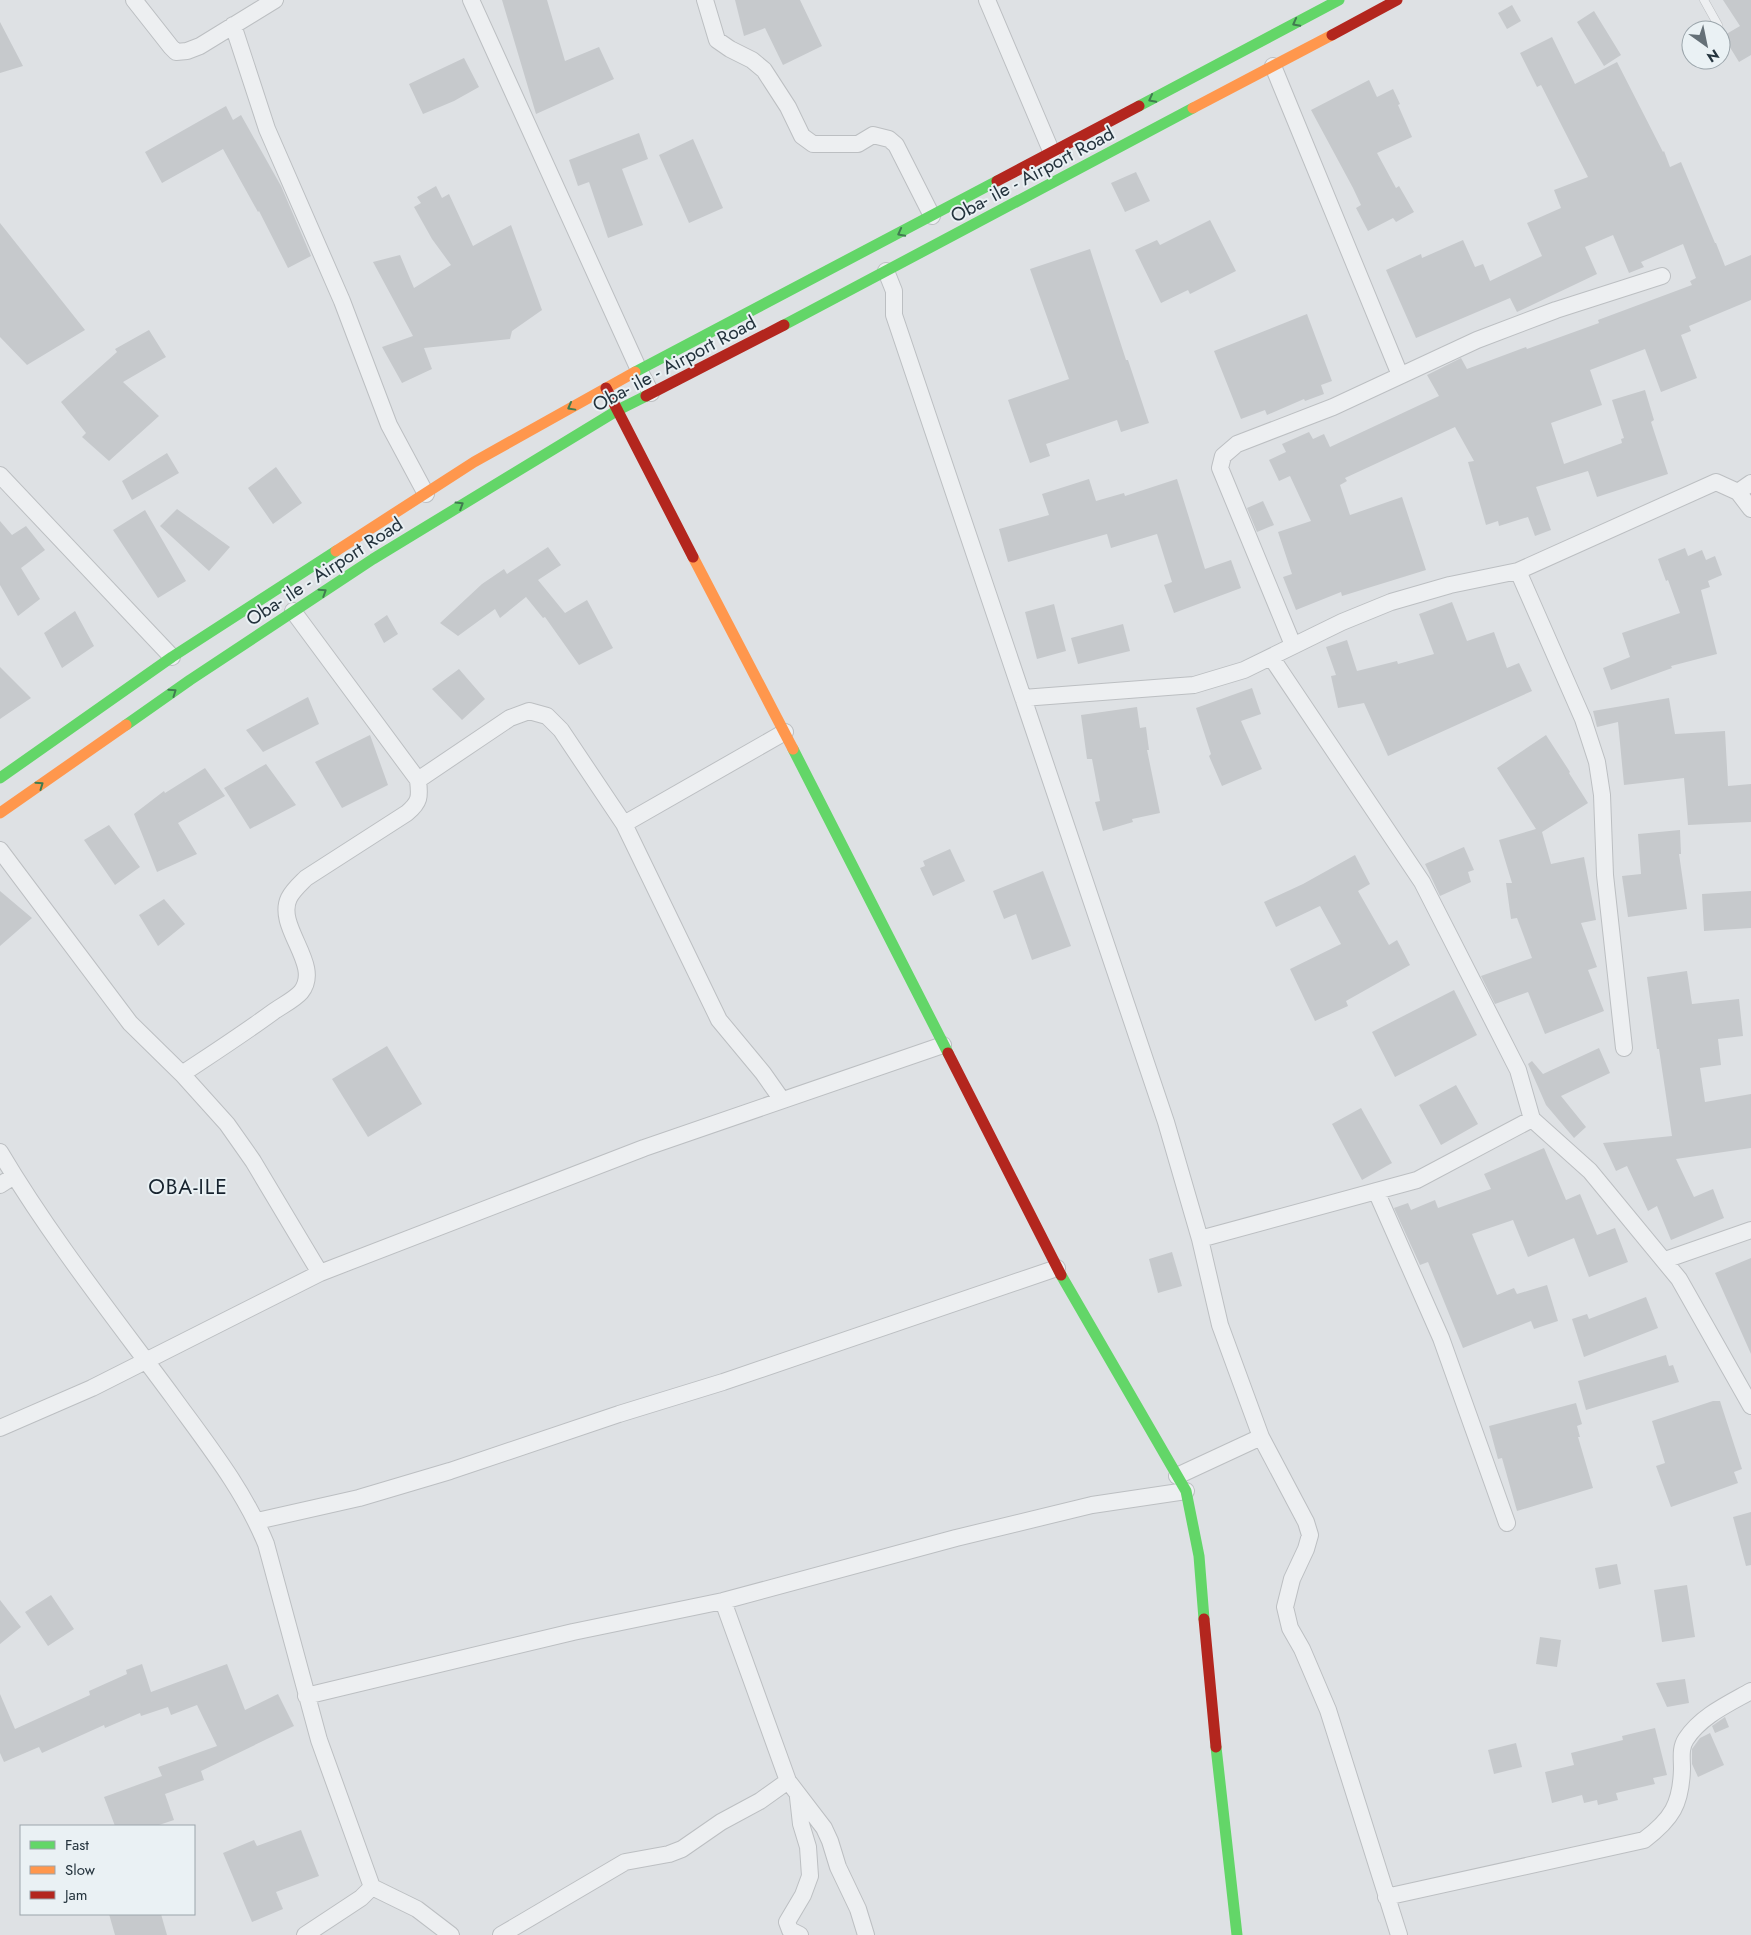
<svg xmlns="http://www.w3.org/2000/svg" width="1751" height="1935" font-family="Jost,sans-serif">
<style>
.building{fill:#c6c9cc}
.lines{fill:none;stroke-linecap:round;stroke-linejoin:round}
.lane-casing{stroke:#bcbfc2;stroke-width:9}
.street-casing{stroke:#bcbfc2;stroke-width:18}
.lane{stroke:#edeff1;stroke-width:8}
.street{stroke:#edeff1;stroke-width:16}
.fast{stroke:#63d668;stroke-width:11}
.slow{stroke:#ff974d;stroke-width:11}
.jam{stroke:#b3261e;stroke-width:11}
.oneway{stroke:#407c50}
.labels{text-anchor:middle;stroke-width:4;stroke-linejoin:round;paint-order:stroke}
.street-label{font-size:19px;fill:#24333d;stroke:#eaf1f4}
.quarter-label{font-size:21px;letter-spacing:1px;fill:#17232e;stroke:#eaf1f4}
</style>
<rect width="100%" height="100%" fill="#dee1e4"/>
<path class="building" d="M502,0H547L565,61L599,47L614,79L536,114Z
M735,0H800L822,46L783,65L765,28L744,36Z
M1723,0H1751V55L1739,62L1723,36L1740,26Z
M1512,5L1521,21L1507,29L1498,13Z
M1594,11L1621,55L1604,66L1577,22Z
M0,22L23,66L0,73Z
M1552,37L1575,84L1617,62L1663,152L1664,151L1670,167L1681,162L1715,243H1716L1725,266L1751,255V300L1689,326L1691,331L1681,335L1697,378L1661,392L1645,349L1590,370L1602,405L1551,423L1564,464L1622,443L1621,439L1624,438L1612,400L1645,390L1654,420L1651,422L1668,474L1597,497L1588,471L1536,487L1551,530L1535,536L1528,517L1499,526L1498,521L1486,525L1468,462L1474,461L1455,427L1345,478L1347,481L1340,485L1350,515L1402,497L1426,570L1342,596L1341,592L1296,610L1283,577L1292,574L1278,532L1311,521L1290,476L1279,481L1269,460L1286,452L1282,444L1309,432L1313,439L1324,434L1330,447L1439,396L1427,375L1461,358L1467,369L1526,347L1527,349L1599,323L1598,320L1692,285L1690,281L1696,278L1683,244L1641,262L1644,267L1629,273L1613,235L1585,247L1597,274L1517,312L1510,298L1416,338L1386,270L1421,254L1422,258L1463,240L1475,267L1483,264L1490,281L1542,256L1527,223L1561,208L1554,190L1588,177L1541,85L1537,87L1520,53Z
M464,58L479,87L454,101L423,114L409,84Z
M1369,80L1377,97L1393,89L1400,104L1398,105L1412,137L1377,153L1396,188L1399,186L1414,212L1396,222L1393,218L1368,231L1356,208L1361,205L1353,188L1311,110Z
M226,106L233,120L241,115L281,186L311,256L288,268L259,211L258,212L223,149L162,183L145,152Z
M639,133L648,159L622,169L643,225L608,238L589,182L578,186L569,160Z
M693,139L723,208L689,223L659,155Z
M1136,172L1150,201L1125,212L1111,183Z
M436,186L442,198L449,194L473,246L511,225L542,310L512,331L510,339L424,348L432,369L402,383L382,347L413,336L373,262L400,255L414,288L451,265L432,239L414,207L421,203L417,197Z
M1210,220L1236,271L1190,294L1188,290L1161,303L1135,250L1157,240L1160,245Z
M0,223L85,330L27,365L0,337Z
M1090,249L1126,360H1128L1149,423L1121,432L1117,420L1046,444L1050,456L1030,463L1008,400L1069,379L1030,269Z
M1307,314L1332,381L1321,385L1324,394L1305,401L1304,399L1267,415L1265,410L1241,419L1214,351Z
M149,330L166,357L123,382L159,416L109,461L82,437L86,433L61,402L117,352L115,349Z
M167,453L179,473L132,500L122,481Z
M276,467L302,503L273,524L248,488Z
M1089,479L1096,501L1124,493L1125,496L1177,479L1205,569L1231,560L1241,588L1174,613L1164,585L1172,582L1157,534L1111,548L1107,534L1008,562L999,529L1049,515L1042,494Z
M1263,501L1274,525L1257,532L1247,508Z
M177,509L230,547L209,571L160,526Z
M145,510L186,581L158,598L113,530Z
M0,521L12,535L26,526L45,550L21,568L40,599L18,616L0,585Z
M548,547L561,565L538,580L565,613L587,600L613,648L579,665L545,617L543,618L526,597L500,618L495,609L458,636L440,623L482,584L504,569L507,574Z
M1685,548L1688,556L1702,550L1706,560L1715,556L1722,575L1708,581L1710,587L1701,590L1717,654L1671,666L1672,668L1611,690L1603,668L1630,657L1622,633L1680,613L1668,580L1666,581L1658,559Z
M1452,602L1467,641L1494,632L1507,668L1519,663L1532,691L1388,756L1364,703L1338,708L1331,676L1336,675L1326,647L1347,640L1357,671L1397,661L1398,664L1434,654L1419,614Z
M1054,604L1066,651L1037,659L1025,612Z
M75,611L94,646L62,668L44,633Z
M387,615L398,634L384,643L374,624Z
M1123,624L1130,651L1078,664L1071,638Z
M0,667L31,698L0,719Z
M459,669L485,699L462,720L432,689Z
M1252,688L1261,714L1241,721L1262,769L1222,786L1209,756L1211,754L1196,708Z
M308,697L319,724L263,752L246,730Z
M1669,698L1675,734L1725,731L1728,786L1751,784V822L1688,825L1684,778L1624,785L1618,722L1597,727L1593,711Z
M1137,707L1140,728L1146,727L1149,750H1147L1160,813L1132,819L1133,822L1103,831L1095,802L1100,801L1092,759H1087L1081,715Z
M370,735L388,785L342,808L315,762Z
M1546,735L1570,772L1569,773L1588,803L1542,832L1551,864L1584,857L1596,920L1581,923L1597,967L1588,970L1604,1011L1545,1034L1528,992L1495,1004L1481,976L1532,958L1517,918L1511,919L1506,883H1512L1499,840L1536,829L1497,768Z
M266,764L296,805L250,829L224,788Z
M205,768L225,796L178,823L197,854L157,872L134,814L164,791L165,793Z
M109,825L140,867L115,885L84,840Z
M1680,830L1681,854H1679L1687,909L1628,917L1622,876L1641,874L1638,834Z
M1464,847L1474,870L1468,872L1471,882L1440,896L1425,864Z
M950,849L965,881L933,896L920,868L925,866L923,861Z
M1355,855L1370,884L1358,891L1389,945L1397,940L1410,965L1346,1001L1348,1006L1315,1021L1290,969L1341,944L1320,906L1276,927L1264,902L1303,884Z
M1043,871L1071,946L1032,960L1016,914L1004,919L993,891Z
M0,891L32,918L0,946Z
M1751,891V928L1704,931L1702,894Z
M164,899L185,924L158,946L139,915Z
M1687,971L1692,1004L1739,999L1743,1036L1718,1039L1721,1065L1700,1068L1705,1102L1751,1094V1148L1676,1159L1694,1197L1713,1189L1724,1218L1671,1240L1657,1206L1648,1211L1627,1166L1616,1171L1603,1143L1672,1136L1659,1049H1657L1647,977Z
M1454,990L1477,1035L1395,1077L1372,1032Z
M387,1046L422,1104L368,1137L332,1079Z
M1599,1048L1610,1073L1561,1096L1586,1127L1574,1138L1546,1105L1528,1064L1532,1061L1543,1074Z
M1456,1085L1478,1124L1441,1145L1419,1105Z
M1361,1108L1392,1163L1362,1180L1332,1124Z
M1544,1148L1566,1200L1580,1194L1597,1235L1615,1228L1628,1262L1589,1277L1574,1238L1528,1257L1513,1220L1472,1234L1497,1295L1514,1288L1517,1294L1547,1285L1558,1321L1534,1329L1531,1321L1463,1348L1428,1262L1420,1265L1394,1208L1408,1203L1411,1210L1435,1200L1438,1208L1491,1189L1484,1174Z
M1172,1252L1182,1286L1158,1293L1149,1259Z
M1751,1258V1354L1715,1273Z
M1646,1297L1658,1328L1584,1357L1572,1319L1587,1314L1589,1319Z
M1666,1355L1669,1366L1673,1365L1679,1382L1586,1410L1578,1381Z
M1713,1401H1720L1742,1469L1734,1472L1738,1483L1671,1507L1656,1466L1665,1463L1652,1421Z
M1576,1403L1582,1424L1577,1426L1580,1437H1578L1593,1488L1517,1511L1502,1458L1498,1459L1489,1426Z
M1751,1512V1565L1746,1566L1733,1517Z
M1617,1564L1621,1584L1599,1589L1595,1568Z
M1687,1585L1695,1637L1662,1642L1654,1590Z
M51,1595L74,1629L48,1646L25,1612Z
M0,1600L21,1627L0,1644Z
M1540,1637L1561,1640L1557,1667L1536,1664Z
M142,1664L151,1692L227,1664L245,1710L278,1694L294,1726L201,1771L204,1780L165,1794L174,1820L156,1826H115L104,1797L162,1776L158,1767L217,1746L197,1705L171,1715L168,1707L141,1716L140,1713L105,1728L104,1725L42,1753L39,1747L4,1762L0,1753V1694L15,1729L90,1695L89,1691L127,1674L126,1670Z
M1685,1679L1689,1703L1667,1707L1656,1683Z
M1725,1717L1729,1727L1715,1733L1712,1726Z
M1655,1728L1667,1775L1653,1778L1655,1784L1616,1793L1618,1800L1598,1805L1597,1800L1584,1803L1582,1795L1552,1803L1545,1772L1574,1765L1571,1753L1623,1740L1622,1736Z
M1710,1733L1724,1765L1698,1777L1692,1764V1749L1700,1738Z
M1516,1743L1522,1767L1494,1774L1488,1750Z
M301,1830L319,1876L276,1892L283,1909L252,1922L223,1853L254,1840L257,1846Z
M109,1914H161L167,1935H115Z"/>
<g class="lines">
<defs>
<path id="lane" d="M1704,0L1718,25"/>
<path id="street" d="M134,0L171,47L176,52L187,51L200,46L275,0
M471,0L639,370L651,393
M705,0L717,40L730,49L752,60L764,70L788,107L802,136L813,144H858L873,135L889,139L896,145L932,216
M987,0L1052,153
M233,25L267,129L342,301L389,425L426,494
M1273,66L1400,375
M886,271L894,291V315L1166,1122L1200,1239L1220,1325L1261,1437L1306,1522L1310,1535L1306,1549L1292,1579L1285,1607L1290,1628L1302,1649L1328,1710L1399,1935
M0,475L172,657
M1738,492L1751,483
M1518,571L1583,719L1597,762L1602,795L1605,875L1624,1048
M1293,645L1220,468L1223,456L1237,444L1333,407L1477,340L1556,310L1662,276
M1271,657L1422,882L1518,1070L1532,1119L1590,1171L1679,1279L1751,1406
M1023,698L1194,685L1244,670L1342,622L1391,602L1450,585L1518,571L1716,482L1738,492L1751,509
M418,780L510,718L529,711L547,716L561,730L624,824L719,1020L763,1073L782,1100
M624,824L785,732
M0,850L130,1023L182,1074L227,1124L253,1161L320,1273
M182,1074C212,1054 243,1034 273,1012C281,1006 294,1000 301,992C323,965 275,927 289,898C293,890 300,884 306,878L407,813C420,802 420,797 418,780L293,611
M0,1152C51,1238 114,1317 173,1397C207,1444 244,1490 266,1544L319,1740L372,1887L361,1898L305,1935
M0,1185L14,1176
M1376,1191L1441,1338L1507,1523
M1200,1239L1417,1180L1532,1119
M1665,1260L1751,1230
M0,1428L92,1388L320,1273L644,1148L943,1045
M1177,1476L1261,1437
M257,1521L359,1498L450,1471L619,1414L723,1382L1057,1268
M723,1601L788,1781L824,1828L830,1841L838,1867L858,1909L866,1935
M306,1696L573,1632L723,1601L956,1538L1092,1505L1186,1491
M798,1797L801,1824L808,1847L810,1876L803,1895L787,1922L790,1930L800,1935
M372,1887L417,1909L451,1935
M1386,1897L1644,1840C1672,1819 1681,1804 1682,1769C1682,1758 1680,1748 1686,1739C1701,1716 1728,1704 1751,1691
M501,1935L625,1862L669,1854L682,1849L721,1822L760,1801L788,1781"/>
</defs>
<use href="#lane" class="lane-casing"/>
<use href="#street" class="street-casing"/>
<use href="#lane" class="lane"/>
<use href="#street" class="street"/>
<path class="fast" d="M1139,106L1339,0
M784,325L1193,108
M635,372L997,181
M126,725L190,680L373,559L618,410L646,396
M793,749L948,1053
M0,778L172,657L336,551
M1061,1275L1186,1491L1199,1556L1204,1619
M1216,1747L1237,1935"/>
<path class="slow" d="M1193,108L1332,35
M336,551L474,462L635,372
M693,557L793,749
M0,813L126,725"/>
<path class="jam" d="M1332,35L1397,0
M997,181L1139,106
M606,388L693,557
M646,396L784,325
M948,1053L1061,1275
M1204,1619L1216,1747"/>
</g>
<defs><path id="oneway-chevron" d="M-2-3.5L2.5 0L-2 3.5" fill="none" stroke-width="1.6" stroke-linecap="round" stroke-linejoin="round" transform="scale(1.25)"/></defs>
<g class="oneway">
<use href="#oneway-chevron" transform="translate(1296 23) rotate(152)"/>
<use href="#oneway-chevron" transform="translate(1152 99) rotate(152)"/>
<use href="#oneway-chevron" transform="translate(901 233) rotate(152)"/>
<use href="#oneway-chevron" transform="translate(571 407) rotate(151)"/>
<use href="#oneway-chevron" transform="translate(460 505) rotate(-32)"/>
<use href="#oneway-chevron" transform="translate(323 592) rotate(-33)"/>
<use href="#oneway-chevron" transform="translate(173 692) rotate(-35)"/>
<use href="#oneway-chevron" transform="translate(40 785) rotate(-35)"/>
</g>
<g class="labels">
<g class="street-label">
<text transform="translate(1032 174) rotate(-28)" y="7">Oba- ile - Airport Road</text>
<text transform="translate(674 363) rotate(-28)" y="7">Oba- ile - Airport Road</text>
<text transform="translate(324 571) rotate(-33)" y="7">Oba- ile - Airport Road</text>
</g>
<g class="quarter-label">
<text x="188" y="1194">OBA-ILE</text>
</g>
</g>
<rect x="20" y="1825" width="175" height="90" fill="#eaf1f4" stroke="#9ba5ab"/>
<rect x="30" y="1841" width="25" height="8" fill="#63d668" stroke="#9ba5ab"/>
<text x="65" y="1850" font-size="15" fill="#24333d">Fast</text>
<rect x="30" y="1866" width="25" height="8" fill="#ff974d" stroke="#9ba5ab"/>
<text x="65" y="1875" font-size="15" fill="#24333d">Slow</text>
<rect x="30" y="1891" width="25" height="8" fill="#b3261e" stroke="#9ba5ab"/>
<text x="65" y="1900" font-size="15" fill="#24333d">Jam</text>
<g transform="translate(1706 45) rotate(147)"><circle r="24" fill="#eaf1f4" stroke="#9ba5ab"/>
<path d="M0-4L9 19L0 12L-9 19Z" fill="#657077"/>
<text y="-8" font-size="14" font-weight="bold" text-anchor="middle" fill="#24333d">N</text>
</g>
</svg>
